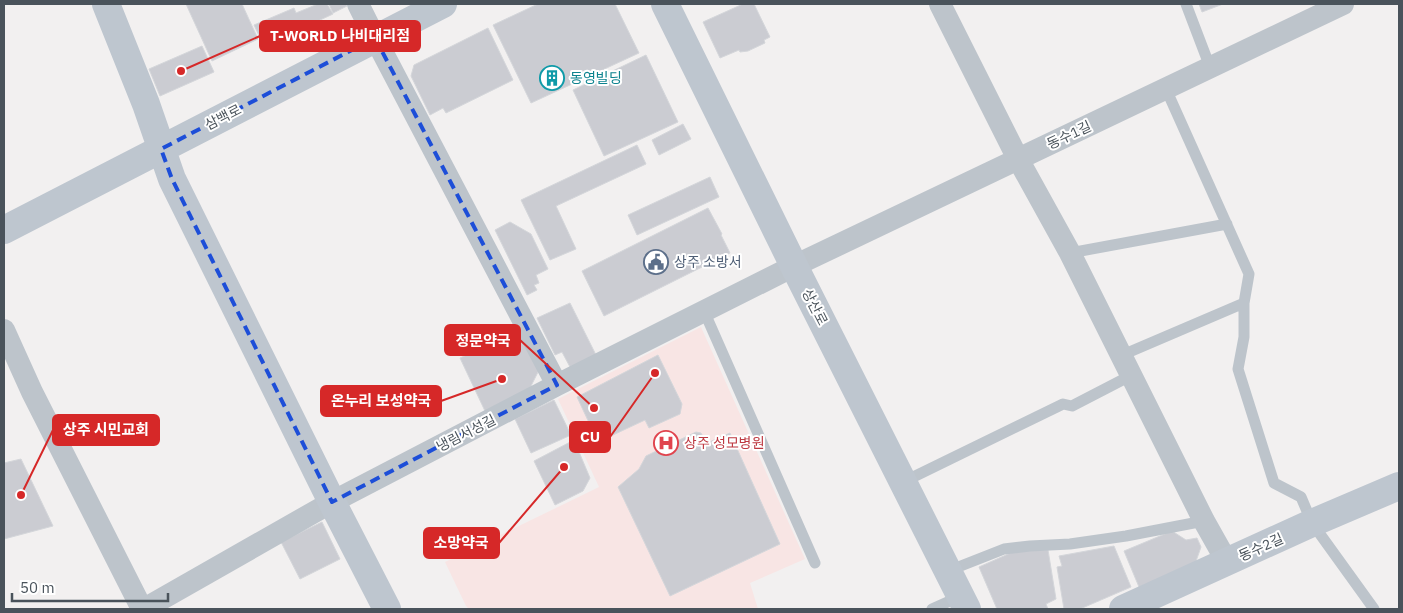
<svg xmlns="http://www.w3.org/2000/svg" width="1403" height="613" font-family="'IBM Plex Sans','Noto Sans KR',sans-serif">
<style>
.medical{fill:#f8e5e4}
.building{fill:#cbccd2;stroke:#d4d6da}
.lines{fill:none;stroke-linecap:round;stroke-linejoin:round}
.lane{stroke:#bdc4cb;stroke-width:11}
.street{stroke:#bdc4cb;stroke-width:22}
.secondary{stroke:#bec6cf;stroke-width:28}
.marked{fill:none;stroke:#1d4ed8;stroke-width:4;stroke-dasharray:10 6;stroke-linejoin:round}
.labels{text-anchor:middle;stroke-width:4;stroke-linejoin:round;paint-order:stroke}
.culture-label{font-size:14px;fill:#0d838f;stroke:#fff;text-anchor:start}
.street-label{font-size:14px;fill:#4a535b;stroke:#fff}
.service-label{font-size:14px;fill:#4e5e75;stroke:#fff;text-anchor:start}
.health-label{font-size:14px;fill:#be3a42;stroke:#fff;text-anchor:start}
.leader{fill:none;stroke:#d62828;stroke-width:2}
.callout-dot{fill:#d62828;stroke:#fff;stroke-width:2}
.callout{fill:#d62828;stroke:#d62828;stroke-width:2}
.callout-label{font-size:15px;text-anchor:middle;font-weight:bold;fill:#fff}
</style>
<rect width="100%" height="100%" fill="#f2f0f0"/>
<path class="medical" d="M701,327L805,559L750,583L758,609H469L466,606L445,562L599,487L558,399Z"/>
<path class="building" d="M186,4H242L258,39L212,61Z
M318,4H327L333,14L264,46L254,25L294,8L296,13Z
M329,4H346L347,6L333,13Z
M538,4H615L639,53L531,103L493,25Z
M743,4H754L770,37L764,40L765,43L748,51L740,52L739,50L720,58L703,22Z
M1199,4H1223L1202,12Z
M488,28L513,80L446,113L443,108L430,115L411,76L414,65Z
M202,46L214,72L160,96L149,69Z
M646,55L678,122L604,156L573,90Z
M683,124L691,139L659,155L652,140Z
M637,145L646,164L556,206L576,249L550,260L521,200Z
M710,177L719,197L637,235L628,215Z
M708,208L722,234L721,235L730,253L604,316L582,271Z
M510,222L531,234L548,269L536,275L539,283L534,285L537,290L527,295L495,230Z
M570,303L596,355L570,367L562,352L555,355L537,318Z
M520,331L539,370L530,388L485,411L460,358Z
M658,355L682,404L680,414L649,428L645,420L598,442L577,397Z
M554,400L571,435L531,453L515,419Z
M696,432L701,433L707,443L730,433L780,544L670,596L618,487L639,469L646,456Z
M574,440L590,478L583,491L555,505L534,461Z
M21,459L53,526L4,539V463Z
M322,522L340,559L300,579L281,542Z
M1172,531L1186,540L1197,538L1201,547L1195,564L1139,587L1124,551Z
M1114,546L1131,587L1080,609H1064L1057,567L1062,566L1059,556Z
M1048,550L1056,599L1046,604L1048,609H997L979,567L1015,551Z"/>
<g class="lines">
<path class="lane" d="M1186,4L1210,67
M1166,89L1249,274L1244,303V337L1238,369L1274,483L1301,497L1312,523L1374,609
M1070,253L1227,224
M704,311L815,563
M1120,356L1244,303
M903,482L1063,404L1072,406L1130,376
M948,571L1004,549L1030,546L1070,544L1126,536L1204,521
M932,609L961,596"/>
<path class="street" d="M358,4L375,38L557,385
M940,4L1018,159L1070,253L1204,521L1227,562
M4,330L32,392L142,609
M144,609L332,502L557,385L794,266L1343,4"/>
<path class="secondary" d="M106,4L146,104L172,179L332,502L387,609
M665,4L794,266L967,609
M4,230L443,4
M1123,609L1312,523L1399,486"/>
</g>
<path class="marked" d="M375,38L557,385L332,502L172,179L161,149Z"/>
<defs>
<symbol id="building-ring" viewBox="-11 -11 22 22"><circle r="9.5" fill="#fff" stroke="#0f9aa8" stroke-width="1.5"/><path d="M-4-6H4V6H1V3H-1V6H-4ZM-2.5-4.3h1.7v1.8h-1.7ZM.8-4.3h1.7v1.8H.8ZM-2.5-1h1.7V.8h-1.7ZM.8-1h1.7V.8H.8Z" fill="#0f9aa8"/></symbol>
<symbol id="civic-ring" viewBox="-11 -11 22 22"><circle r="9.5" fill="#fff" stroke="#5c6f8a" stroke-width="1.5"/><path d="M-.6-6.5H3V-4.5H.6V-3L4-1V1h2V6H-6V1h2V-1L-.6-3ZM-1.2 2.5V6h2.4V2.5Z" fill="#5c6f8a"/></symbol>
<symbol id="hospital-ring" viewBox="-11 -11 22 22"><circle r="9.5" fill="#fff" stroke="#e0444e" stroke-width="1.5"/><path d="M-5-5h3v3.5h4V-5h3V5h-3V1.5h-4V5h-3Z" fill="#e0444e"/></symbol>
</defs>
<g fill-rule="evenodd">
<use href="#building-ring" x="538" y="64" width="28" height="28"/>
<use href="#civic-ring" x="642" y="248" width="28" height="28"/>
<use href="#hospital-ring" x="652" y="429" width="28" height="28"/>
</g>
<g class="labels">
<g class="culture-label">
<text x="570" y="83">동영빌딩</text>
</g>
<g class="street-label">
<text transform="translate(223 117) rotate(-27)" y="5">삼백로</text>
<text transform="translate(1069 135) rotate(-25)" y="5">동수1길</text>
<text transform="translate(815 307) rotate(63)" y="5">상산로</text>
<text transform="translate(466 433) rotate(-27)" y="5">냉림서성길</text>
<text transform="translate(1261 547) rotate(-24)" y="5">동수2길</text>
</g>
<g class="service-label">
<text x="674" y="267">상주 소방서</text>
</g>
<g class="health-label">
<text x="684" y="448">상주 성모병원</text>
</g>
</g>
<path class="leader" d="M181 71L260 36M594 408L520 340M502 379L441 401M21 495L53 430M655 373L610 437M564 467L499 543"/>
<g class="callout-dot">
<circle cx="181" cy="71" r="5"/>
<circle cx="594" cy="408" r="5"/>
<circle cx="502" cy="379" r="5"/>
<circle cx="21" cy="495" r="5"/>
<circle cx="655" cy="373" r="5"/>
<circle cx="564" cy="467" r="5"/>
</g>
<g class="callout">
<rect x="260" y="21" width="160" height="30" rx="5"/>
<rect x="445" y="325" width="75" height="30" rx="5"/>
<rect x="321" y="386" width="120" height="30" rx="5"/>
<rect x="53" y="415" width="106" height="30" rx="5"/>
<rect x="570" y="422" width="40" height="30" rx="5"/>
<rect x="424" y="528" width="75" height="30" rx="5"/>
</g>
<g class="callout-label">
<text x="340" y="41">T-WORLD 나비대리점</text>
<text x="483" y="346">정문약국</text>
<text x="381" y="406">온누리 보성약국</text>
<text x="106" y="435">상주 시민교회</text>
<text x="590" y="442">CU</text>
<text x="461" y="548">소망약국</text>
</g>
<rect width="1403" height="613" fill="none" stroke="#4a535b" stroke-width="10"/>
<path d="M12 593v8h156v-8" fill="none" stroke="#4a535b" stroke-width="2.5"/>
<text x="20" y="593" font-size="15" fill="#4a535b" stroke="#ffffff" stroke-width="4" paint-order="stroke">50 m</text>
</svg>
